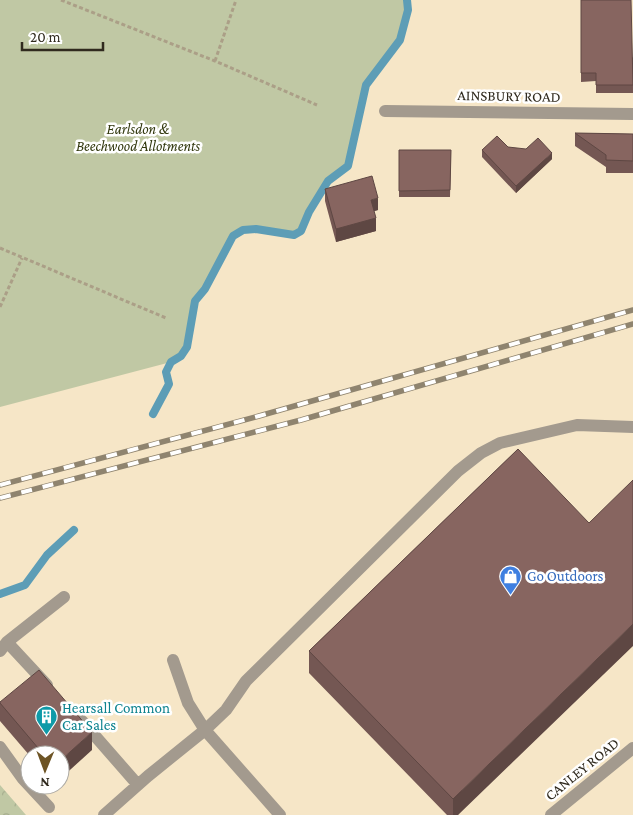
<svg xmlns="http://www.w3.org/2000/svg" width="633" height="815" font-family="'Crimson Pro',serif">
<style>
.forest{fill:url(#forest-crowns)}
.garden{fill:#c0c8a4}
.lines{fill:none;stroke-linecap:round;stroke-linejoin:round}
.stream{stroke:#5d9db6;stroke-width:8}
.path{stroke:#ab9f87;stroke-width:3;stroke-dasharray:4 2.5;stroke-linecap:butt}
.service{stroke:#a39a8e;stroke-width:12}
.minor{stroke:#a39a8e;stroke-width:12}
.tertiary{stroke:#a39a8e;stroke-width:12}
.rail-casing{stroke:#8f846f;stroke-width:5.5}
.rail{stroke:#fff;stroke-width:4;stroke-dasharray:11;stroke-linecap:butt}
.wall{fill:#745753}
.shaded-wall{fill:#5e4743}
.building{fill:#876560;stroke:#5e4743}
.labels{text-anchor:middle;stroke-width:5;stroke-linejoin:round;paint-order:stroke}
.street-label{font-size:15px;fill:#302a1e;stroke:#fff}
.park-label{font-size:15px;font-style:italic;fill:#32380e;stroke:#fff}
.shop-label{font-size:15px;fill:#366cbe;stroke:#fff;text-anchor:start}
.culture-label{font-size:15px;fill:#0d838f;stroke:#fff;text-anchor:start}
</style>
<defs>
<pattern id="forest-crowns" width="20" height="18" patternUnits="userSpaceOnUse" patternTransform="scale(1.25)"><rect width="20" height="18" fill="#c0c8a4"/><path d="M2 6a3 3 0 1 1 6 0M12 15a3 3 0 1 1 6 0" fill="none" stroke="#a5ac8d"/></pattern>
</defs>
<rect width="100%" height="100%" fill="#f6e6c7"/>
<path class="forest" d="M0,785L26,815H0Z"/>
<path class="garden" d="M0,0H407L408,10L400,40L366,86L348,166C330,178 319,192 309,212C306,218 305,228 299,232C288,241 259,225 243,230C223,236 216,270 206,286C203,292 197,296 195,302C183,326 199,344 171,362L0,407Z"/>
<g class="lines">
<path class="stream" d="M153,414L169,384L166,372L171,362L181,356L187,347L195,301L205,289L233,236L243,230L256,229L294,235L301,231L309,212L328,181L348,166L366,85L400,40L408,10L407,0
M0,594L25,585L47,555L74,530"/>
<path class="path" d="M61,0L215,61L317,105
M215,61L236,0
M0,248L166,318
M0,307L22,258"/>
<path class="service" d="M7,642L47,685
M0,651L7,642L64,597
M173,660L188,703L205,730L280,815
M82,721L138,785
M0,747L23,779L49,807
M104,815L148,776L205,730L226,710L246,681L458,471L481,453L500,443L577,425L633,427"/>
<path class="minor" d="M385,111L633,114"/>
<path class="tertiary" d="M551,815L633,748"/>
<defs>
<path id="rail" d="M0,485L259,416L633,310
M0,498L301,420L633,324"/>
</defs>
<use href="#rail" class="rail-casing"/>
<use href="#rail" class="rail"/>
</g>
<path class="wall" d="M581,0L633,58V93H596V81L581,82Z
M575,133L633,134V173H606V167L575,146Z
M508,147L552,159L516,193L482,157V150Z
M399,150H451L450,197H399Z
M325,189L378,210L374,211L376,231L336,242L325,201Z
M518,449L458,815H447L309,673V651Z
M0,702L92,750L60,755H30V756L0,721Z"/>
<path class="shaded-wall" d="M552,153V159L516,193V186Z
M378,198V210L371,212V200Z
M376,218V231L336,242V229Z
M633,624V646L458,815H453V799Z
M92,732V750L60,779V761Z"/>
<path class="building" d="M581,0H631L633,85H596V73H581Z
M575,133L633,134V161L606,160V155Z
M497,136L508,147L526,149L538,138L552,153L516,186L482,150Z
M399,150H451L450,190L399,191Z
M372,176L378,198L371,200L376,218L336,229L325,189Z
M518,449L589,523L633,480V624L453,799L309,651Z
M39,670L92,732L60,761V755H44L0,703V702Z"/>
<defs>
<symbol id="shop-pin" viewBox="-11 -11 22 30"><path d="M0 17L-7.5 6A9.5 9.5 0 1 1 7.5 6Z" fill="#3f7fe0" stroke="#fff"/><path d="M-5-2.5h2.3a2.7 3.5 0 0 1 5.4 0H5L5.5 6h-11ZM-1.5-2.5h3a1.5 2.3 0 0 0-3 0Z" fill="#fff"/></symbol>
<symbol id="building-pin" viewBox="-11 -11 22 30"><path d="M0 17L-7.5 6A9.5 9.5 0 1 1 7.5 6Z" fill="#0f9aa8" stroke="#fff"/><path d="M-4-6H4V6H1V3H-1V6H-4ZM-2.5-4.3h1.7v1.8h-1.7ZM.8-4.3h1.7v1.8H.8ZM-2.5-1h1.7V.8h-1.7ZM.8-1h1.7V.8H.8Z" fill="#fff"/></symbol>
</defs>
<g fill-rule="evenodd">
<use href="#shop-pin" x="498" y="564" width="25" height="34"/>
<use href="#building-pin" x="34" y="704" width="25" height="34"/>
</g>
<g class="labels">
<g class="street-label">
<text transform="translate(509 96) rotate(1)" y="5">AINSBURY ROAD</text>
<text transform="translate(582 769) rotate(-39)" y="5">CANLEY ROAD</text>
</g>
<g class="park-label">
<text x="138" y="134">Earlsdon &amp;<tspan x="138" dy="17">Beechwood Allotments</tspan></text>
</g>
<g class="shop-label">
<text x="527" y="581">Go Outdoors</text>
</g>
<g class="culture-label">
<text x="62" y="713">Hearsall Common<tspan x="62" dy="17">Car Sales</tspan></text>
</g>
</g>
<g transform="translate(45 770) rotate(181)"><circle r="24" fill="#ffffff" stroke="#acaaa5"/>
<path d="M0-4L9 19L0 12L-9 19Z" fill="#6d5425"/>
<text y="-8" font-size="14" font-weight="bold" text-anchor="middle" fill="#302a1e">N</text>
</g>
<path d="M22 42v8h81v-8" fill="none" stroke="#302a1e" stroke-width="2.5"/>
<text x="30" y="42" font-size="15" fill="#302a1e" stroke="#ffffff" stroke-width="4" paint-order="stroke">20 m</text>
</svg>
